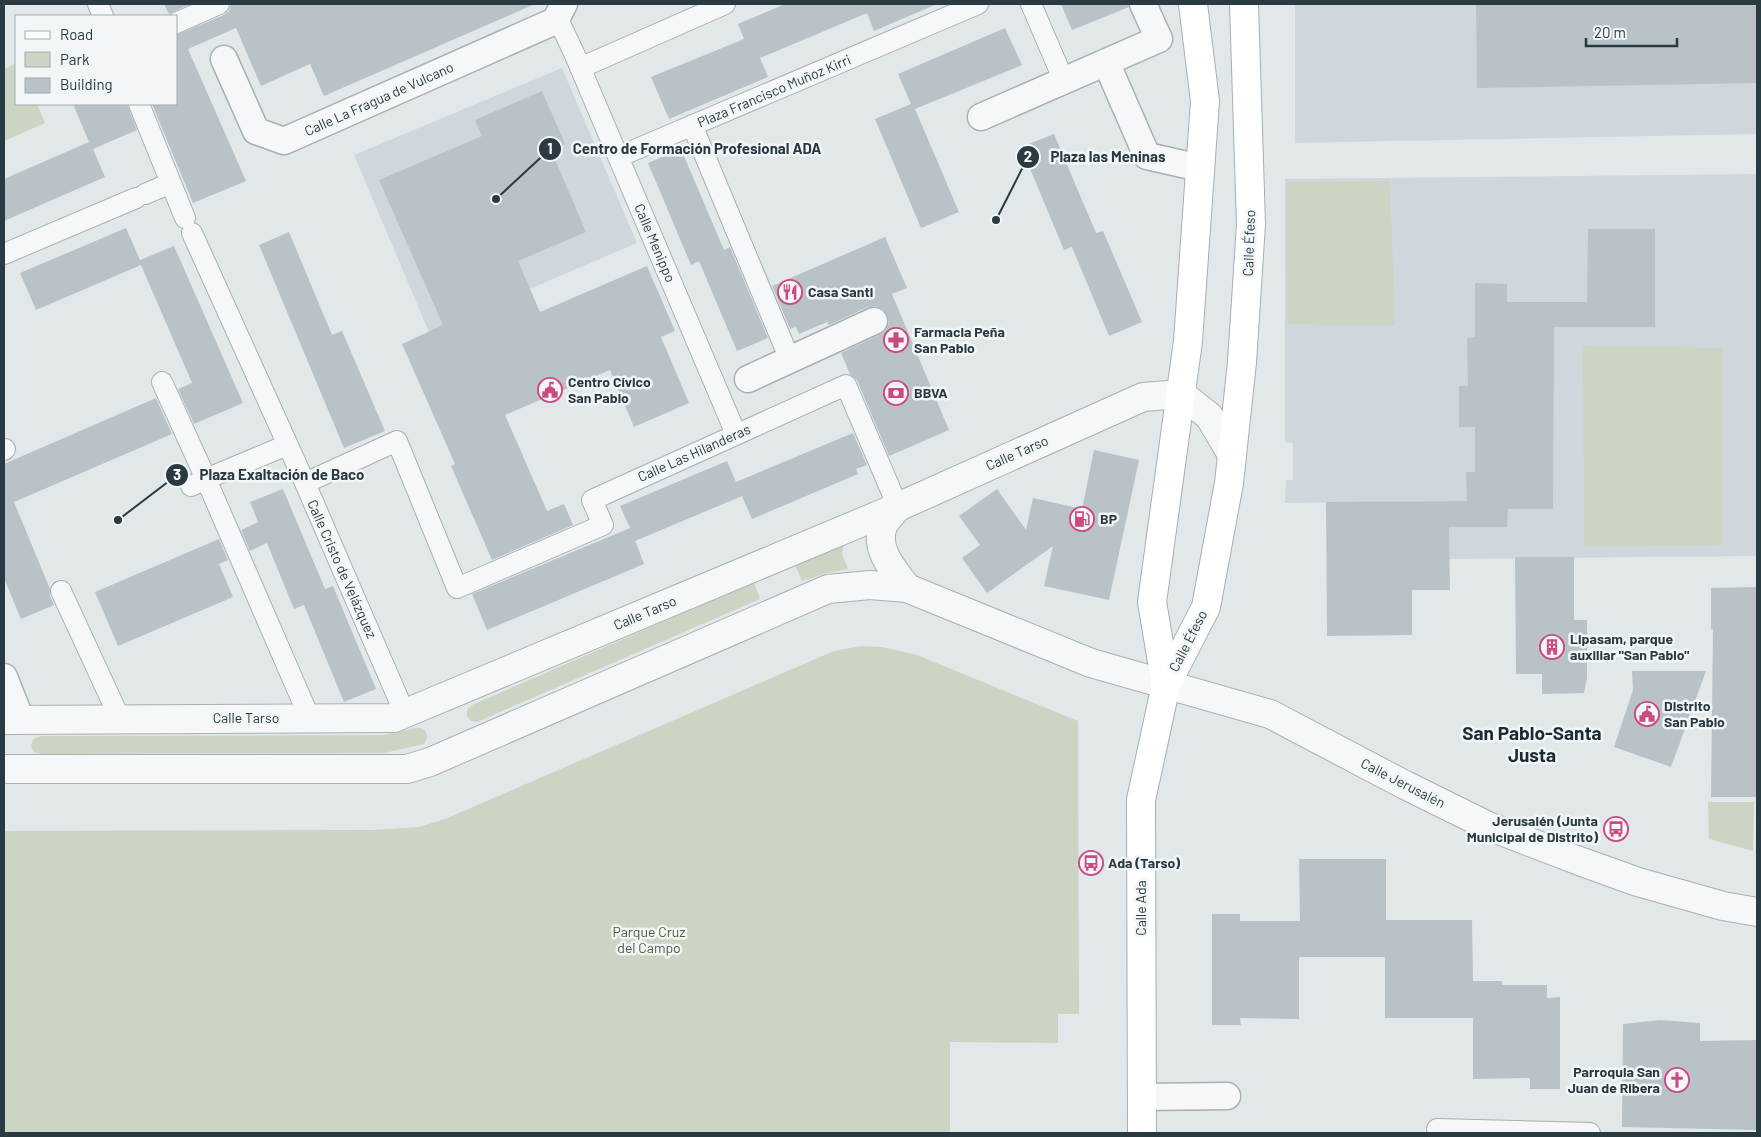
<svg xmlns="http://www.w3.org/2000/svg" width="1761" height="1137" font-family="Barlow,sans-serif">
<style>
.built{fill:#d0d7dc}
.green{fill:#ccd4c3}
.building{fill:#b9c2c7}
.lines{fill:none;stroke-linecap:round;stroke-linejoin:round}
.pedestrian-casing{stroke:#a7b0b4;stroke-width:22}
.minor-casing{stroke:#a7b0b4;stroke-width:29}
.tertiary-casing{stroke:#a7b0b4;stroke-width:30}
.primary-casing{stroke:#a1b0b6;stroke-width:30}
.pedestrian{stroke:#f5f7f8;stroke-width:20}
.minor{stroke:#f5f7f8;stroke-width:26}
.tertiary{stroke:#f5f7f8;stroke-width:28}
.primary{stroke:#fff;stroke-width:28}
.labels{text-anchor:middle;stroke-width:5;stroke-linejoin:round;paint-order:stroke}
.street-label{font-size:14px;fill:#2a3a42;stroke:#f2f6f7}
.poi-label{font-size:14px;font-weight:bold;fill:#2a3a42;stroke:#f2f6f7;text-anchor:start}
.park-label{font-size:14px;fill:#4a5e37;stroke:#f2f6f7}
.district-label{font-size:19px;font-weight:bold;fill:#1c2b33;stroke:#f2f6f7}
.leader{fill:none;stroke:#2a3a42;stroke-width:2}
.callout-dot{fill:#2a3a42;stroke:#f2f6f7;stroke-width:2}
.mark-label{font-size:15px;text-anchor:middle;font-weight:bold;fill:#fff}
.callout-label{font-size:15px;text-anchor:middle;font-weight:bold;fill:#2a3a42;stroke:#f2f6f7;stroke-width:5;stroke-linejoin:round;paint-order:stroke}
</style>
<rect width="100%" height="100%" fill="#e2e8ea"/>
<path class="built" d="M1295,4H1757V134L1295,143Z
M562,68L637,243L429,332L354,155Z
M1757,174V556L1449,559L1448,501L1285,503L1286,480H1293V443L1285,442V179Z"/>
<path class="green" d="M16,63V104H37L45,123L4,141V69Z
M1390,181L1395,326L1287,324L1286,182Z
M1583,346L1723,348V545L1584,547Z
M844,544L842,554L848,569L827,573L802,581L795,565Z
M754,582L760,599L477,722L471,721L467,716V710L472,705Z
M861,646L882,647L917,655L1078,721L1079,1014H1058V1043L950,1042V1133H4V831L372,830L419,827L445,819L834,651Z
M416,728H422C429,734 428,738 424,744L384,753L41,754L34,752L31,746L33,739L41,736L385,735Z
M1708,802H1754L1753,851L1709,839Z"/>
<path class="building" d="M164,4H190L169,14Z
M231,4H535L324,96L310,64L261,86L236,28L188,49L246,181L193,203L152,104H176V35L224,15L229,11Z
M785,4H937L874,31L867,13L760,58L768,77L669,119L651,77L744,39L738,24Z
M1061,4H1128L1129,7L1072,30Z
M1476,4H1757V83L1477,88Z
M1005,28L1022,65L915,109L959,212L921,228L875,119L911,104L898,74Z
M542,91L565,144L551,150L586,232L518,261L540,312L647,266L675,331L661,337L689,403L634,427L610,370L505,415L547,511L564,504L573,525L492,560L451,466L455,464L402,344L443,325L379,180L482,136L475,120Z
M73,104H127L137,130L93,149L105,177L4,221V179L89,142Z
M1054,134L1096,233L1103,231L1142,322L1109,336L1072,247L1064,250L1021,147Z
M681,149L724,250L730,247L768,338L737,351L699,261L691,265L648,163Z
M126,228L140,260L174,246L243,403L194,424L178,389L192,383L141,265L36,310L20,273Z
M1588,229H1655V327H1554L1553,509H1508L1507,527H1449L1450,590H1412V635L1327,636L1326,502L1467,501L1466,472H1475V427H1459V386H1468L1467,338L1475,337V283L1507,284V302H1587Z
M289,232L332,335L342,331L385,431L344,448L259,245Z
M885,237L907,288L892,294L949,430L889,456L857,380L850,374L841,353L881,334L886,330L889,323L887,314L882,309L876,306L868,307L829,325L827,322L799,334L796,327L790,329L772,286Z
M156,398L172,434L14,502L50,589V596L54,605L21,619L4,578V464Z
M853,433L867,465L856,469L858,474L752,519L737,485L742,496L635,541L632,532L644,564L487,630L472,594L630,528L620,506L727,461L736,482Z
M1094,450L1139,460L1109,600L1044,586L1053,546L987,593L962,558L980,545L959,516L997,489L1026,530L1033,498L1082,509Z
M283,489L325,589L333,586L376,689L344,702L304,605L294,609L267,543L250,551L241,530L258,522L250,502Z
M219,539L228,560L219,564L233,597L118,646L95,592Z
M1515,557H1574V620H1587V678L1584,693L1542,694V674H1516Z
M1757,587V797H1711L1713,629H1711V588Z
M1632,671H1706L1671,767L1614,747L1633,690Z
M1299,859H1386V920H1472L1473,981H1502V985H1547V998L1560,997V1089H1530V1078L1473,1079V1018H1385V957H1299V1019L1240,1018L1241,1025H1212V914H1240V921H1300Z
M1660,1020L1700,1023V1041L1757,1040V1130L1622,1127L1623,1024Z"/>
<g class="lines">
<defs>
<path id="pedestrian" d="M98,4L103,16
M1031,4L1064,81
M557,17L574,53L736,434
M176,23L219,4
M580,68L725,4
M139,104L185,218
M692,125L790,360
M618,157L978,4
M145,194L171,183
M192,233L305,483L405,714
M4,254L136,198
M162,382L206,479L287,445
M4,450L5,449
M305,483L397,441L457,588L603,525L592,500L846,385L898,507
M191,486L206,479L310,719
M61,591L120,719
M1437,1129L1590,1133"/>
<path id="minor" d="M224,59L256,131L284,141L555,21L564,4
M1106,62L1147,156L1200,168
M981,117L1159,39L1143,4
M748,379L874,321
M4,677L21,720
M1142,1097L1227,1096"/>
<path id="tertiary" d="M898,507C893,513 884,521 882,529C876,552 894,570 907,588
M4,720L394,718L898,507L1143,397L1181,394L1209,416L1232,455
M4,769H407L430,762L828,589L870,585L907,588L1091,663L1270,714L1405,785L1488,826L1582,862L1638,882L1723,906L1757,912"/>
<path id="primary" d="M1166,685L1152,602L1188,341L1205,101L1193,4
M1142,1133L1141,800L1166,685L1206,607L1229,483L1242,362L1251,224L1244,4"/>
</defs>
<use href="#pedestrian" class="pedestrian-casing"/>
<use href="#minor" class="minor-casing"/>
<use href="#tertiary" class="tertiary-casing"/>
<use href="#primary" class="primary-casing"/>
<use href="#pedestrian" class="pedestrian"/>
<use href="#minor" class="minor"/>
<use href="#tertiary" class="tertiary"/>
<use href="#primary" class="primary"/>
</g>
<defs>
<symbol id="restaurant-ring" viewBox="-11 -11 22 22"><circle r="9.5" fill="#f2f6f7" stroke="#cd4984" stroke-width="1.5"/><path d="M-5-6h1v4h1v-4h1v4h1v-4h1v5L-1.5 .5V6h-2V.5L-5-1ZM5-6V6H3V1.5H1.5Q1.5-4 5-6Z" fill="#cd4984"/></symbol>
<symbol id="pharmacy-ring" viewBox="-11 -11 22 22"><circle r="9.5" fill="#f2f6f7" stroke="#cd4984" stroke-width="1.5"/><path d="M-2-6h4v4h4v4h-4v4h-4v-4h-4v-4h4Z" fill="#cd4984"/></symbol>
<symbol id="civic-ring" viewBox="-11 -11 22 22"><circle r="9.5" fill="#f2f6f7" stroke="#cd4984" stroke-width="1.5"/><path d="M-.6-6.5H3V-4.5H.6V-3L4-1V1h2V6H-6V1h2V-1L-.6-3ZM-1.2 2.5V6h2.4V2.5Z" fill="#cd4984"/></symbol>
<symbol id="bank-ring" viewBox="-11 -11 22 22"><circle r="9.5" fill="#f2f6f7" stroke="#cd4984" stroke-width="1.5"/><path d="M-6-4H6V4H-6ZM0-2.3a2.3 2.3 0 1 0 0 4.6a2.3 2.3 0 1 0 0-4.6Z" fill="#cd4984"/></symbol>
<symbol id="fuel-ring" viewBox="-11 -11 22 22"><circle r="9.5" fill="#f2f6f7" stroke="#cd4984" stroke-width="1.5"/><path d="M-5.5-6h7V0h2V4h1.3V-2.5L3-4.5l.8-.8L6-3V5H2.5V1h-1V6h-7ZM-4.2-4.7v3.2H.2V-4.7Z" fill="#cd4984"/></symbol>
<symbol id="building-ring" viewBox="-11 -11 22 22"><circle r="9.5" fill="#f2f6f7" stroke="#cd4984" stroke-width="1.5"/><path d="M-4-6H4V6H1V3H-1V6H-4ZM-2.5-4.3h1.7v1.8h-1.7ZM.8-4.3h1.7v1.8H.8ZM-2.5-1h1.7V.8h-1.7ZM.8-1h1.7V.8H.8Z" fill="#cd4984"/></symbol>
<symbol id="bus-ring" viewBox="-11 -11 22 22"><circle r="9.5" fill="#f2f6f7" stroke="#cd4984" stroke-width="1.5"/><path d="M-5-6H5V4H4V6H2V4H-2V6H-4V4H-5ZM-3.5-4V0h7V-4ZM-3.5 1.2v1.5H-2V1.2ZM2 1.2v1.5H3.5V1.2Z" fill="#cd4984"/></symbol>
<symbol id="church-ring" viewBox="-11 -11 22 22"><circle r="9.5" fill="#f2f6f7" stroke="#cd4984" stroke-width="1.5"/><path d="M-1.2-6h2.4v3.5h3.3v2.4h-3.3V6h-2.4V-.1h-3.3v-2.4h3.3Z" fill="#cd4984"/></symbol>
</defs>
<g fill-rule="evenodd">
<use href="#restaurant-ring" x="776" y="278" width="28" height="28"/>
<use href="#pharmacy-ring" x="882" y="326" width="28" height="28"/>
<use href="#civic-ring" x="536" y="376" width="28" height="28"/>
<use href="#bank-ring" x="882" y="379" width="28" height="28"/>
<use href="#fuel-ring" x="1068" y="505" width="28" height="28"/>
<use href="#building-ring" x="1538" y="633" width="28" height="28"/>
<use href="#civic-ring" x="1633" y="700" width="28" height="28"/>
<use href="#bus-ring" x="1602" y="815" width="28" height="28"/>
<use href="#bus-ring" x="1077" y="849" width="28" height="28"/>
<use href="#church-ring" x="1663" y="1066" width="28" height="28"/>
</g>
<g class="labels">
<g class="street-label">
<text transform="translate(774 91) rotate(-23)" y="5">Plaza Francisco Muñoz Kirri</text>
<text transform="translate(379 99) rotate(-24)" y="5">Calle La Fragua de Vulcano</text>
<text transform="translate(655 243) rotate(67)" y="5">Calle Menippo</text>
<text transform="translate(1249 243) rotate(-88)" y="5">Calle Éfeso</text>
<text transform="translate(694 453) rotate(-24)" y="5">Calle Las Hilanderas</text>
<text transform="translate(1017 453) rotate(-24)" y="5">Calle Tarso</text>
<text transform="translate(342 569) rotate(66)" y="5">Calle Cristo de Velázquez</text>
<text transform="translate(645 613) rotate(-23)" y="5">Calle Tarso</text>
<text transform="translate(1188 641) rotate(-63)" y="5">Calle Éfeso</text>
<text x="246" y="723">Calle Tarso</text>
<text transform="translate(1403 783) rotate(27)" y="5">Calle Jerusalén</text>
<text transform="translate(1141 908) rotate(-90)" y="5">Calle Ada</text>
</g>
<g class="poi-label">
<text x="808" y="297">Casa Santi</text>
<text x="914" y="337">Farmacia Peña<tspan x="914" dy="16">San Pablo</tspan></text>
<text x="568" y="387">Centro Cívico<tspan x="568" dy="16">San Pablo</tspan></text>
<text x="914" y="398">BBVA</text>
<text x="1100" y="524">BP</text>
<text x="1570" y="644">Lipasam, parque<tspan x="1570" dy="16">auxiliar "San Pablo"</tspan></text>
<text x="1664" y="711">Distrito<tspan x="1664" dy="16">San Pablo</tspan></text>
<text x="1598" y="826" text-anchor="end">Jerusalén (Junta<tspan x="1598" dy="16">Municipal de Distrito)</tspan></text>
<text x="1108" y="868">Ada (Tarso)</text>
<text x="1660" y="1077" text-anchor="end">Parroquia San<tspan x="1660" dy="16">Juan de Ribera</tspan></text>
</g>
<g class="park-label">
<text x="649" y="937">Parque Cruz<tspan x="649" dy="16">del Campo</tspan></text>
</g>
<g class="district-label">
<text x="1532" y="740">San Pablo-Santa<tspan x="1532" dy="22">Justa</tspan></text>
</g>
</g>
<path class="leader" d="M496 199L550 149M996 220L1028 157M118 520L177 475"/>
<g class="callout-dot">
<circle cx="496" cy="199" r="5"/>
<circle cx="996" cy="220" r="5"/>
<circle cx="118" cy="520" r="5"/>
<circle cx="550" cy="149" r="12"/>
<circle cx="1028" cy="157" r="12"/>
<circle cx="177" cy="475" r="12"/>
</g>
<g class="mark-label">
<text x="550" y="154">1</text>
<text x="1028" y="162">2</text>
<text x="177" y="480">3</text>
</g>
<g class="callout-label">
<text x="697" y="154">Centro de Formación Profesional ADA</text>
<text x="1108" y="162">Plaza las Meninas</text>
<text x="282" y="480">Plaza Exaltación de Baco</text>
</g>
<rect width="1761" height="1137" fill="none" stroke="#2a3a42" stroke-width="10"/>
<rect x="15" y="15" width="162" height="90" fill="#f2f6f7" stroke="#a2abaf"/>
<rect x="25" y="31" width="25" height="8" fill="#ffffff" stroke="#a2abaf"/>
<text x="60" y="40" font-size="15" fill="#2a3a42">Road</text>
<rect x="25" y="52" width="25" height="15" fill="#ccd4c3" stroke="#a2abaf"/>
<text x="60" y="65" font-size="15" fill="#2a3a42">Park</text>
<rect x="25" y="78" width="25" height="15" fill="#b9c2c7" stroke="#a2abaf"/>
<text x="60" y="90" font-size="15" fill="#2a3a42">Building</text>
<path d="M1586 38v8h91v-8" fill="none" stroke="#2a3a42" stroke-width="2.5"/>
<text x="1594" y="38" font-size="15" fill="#2a3a42" stroke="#f2f6f7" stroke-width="4" paint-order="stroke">20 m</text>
</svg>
